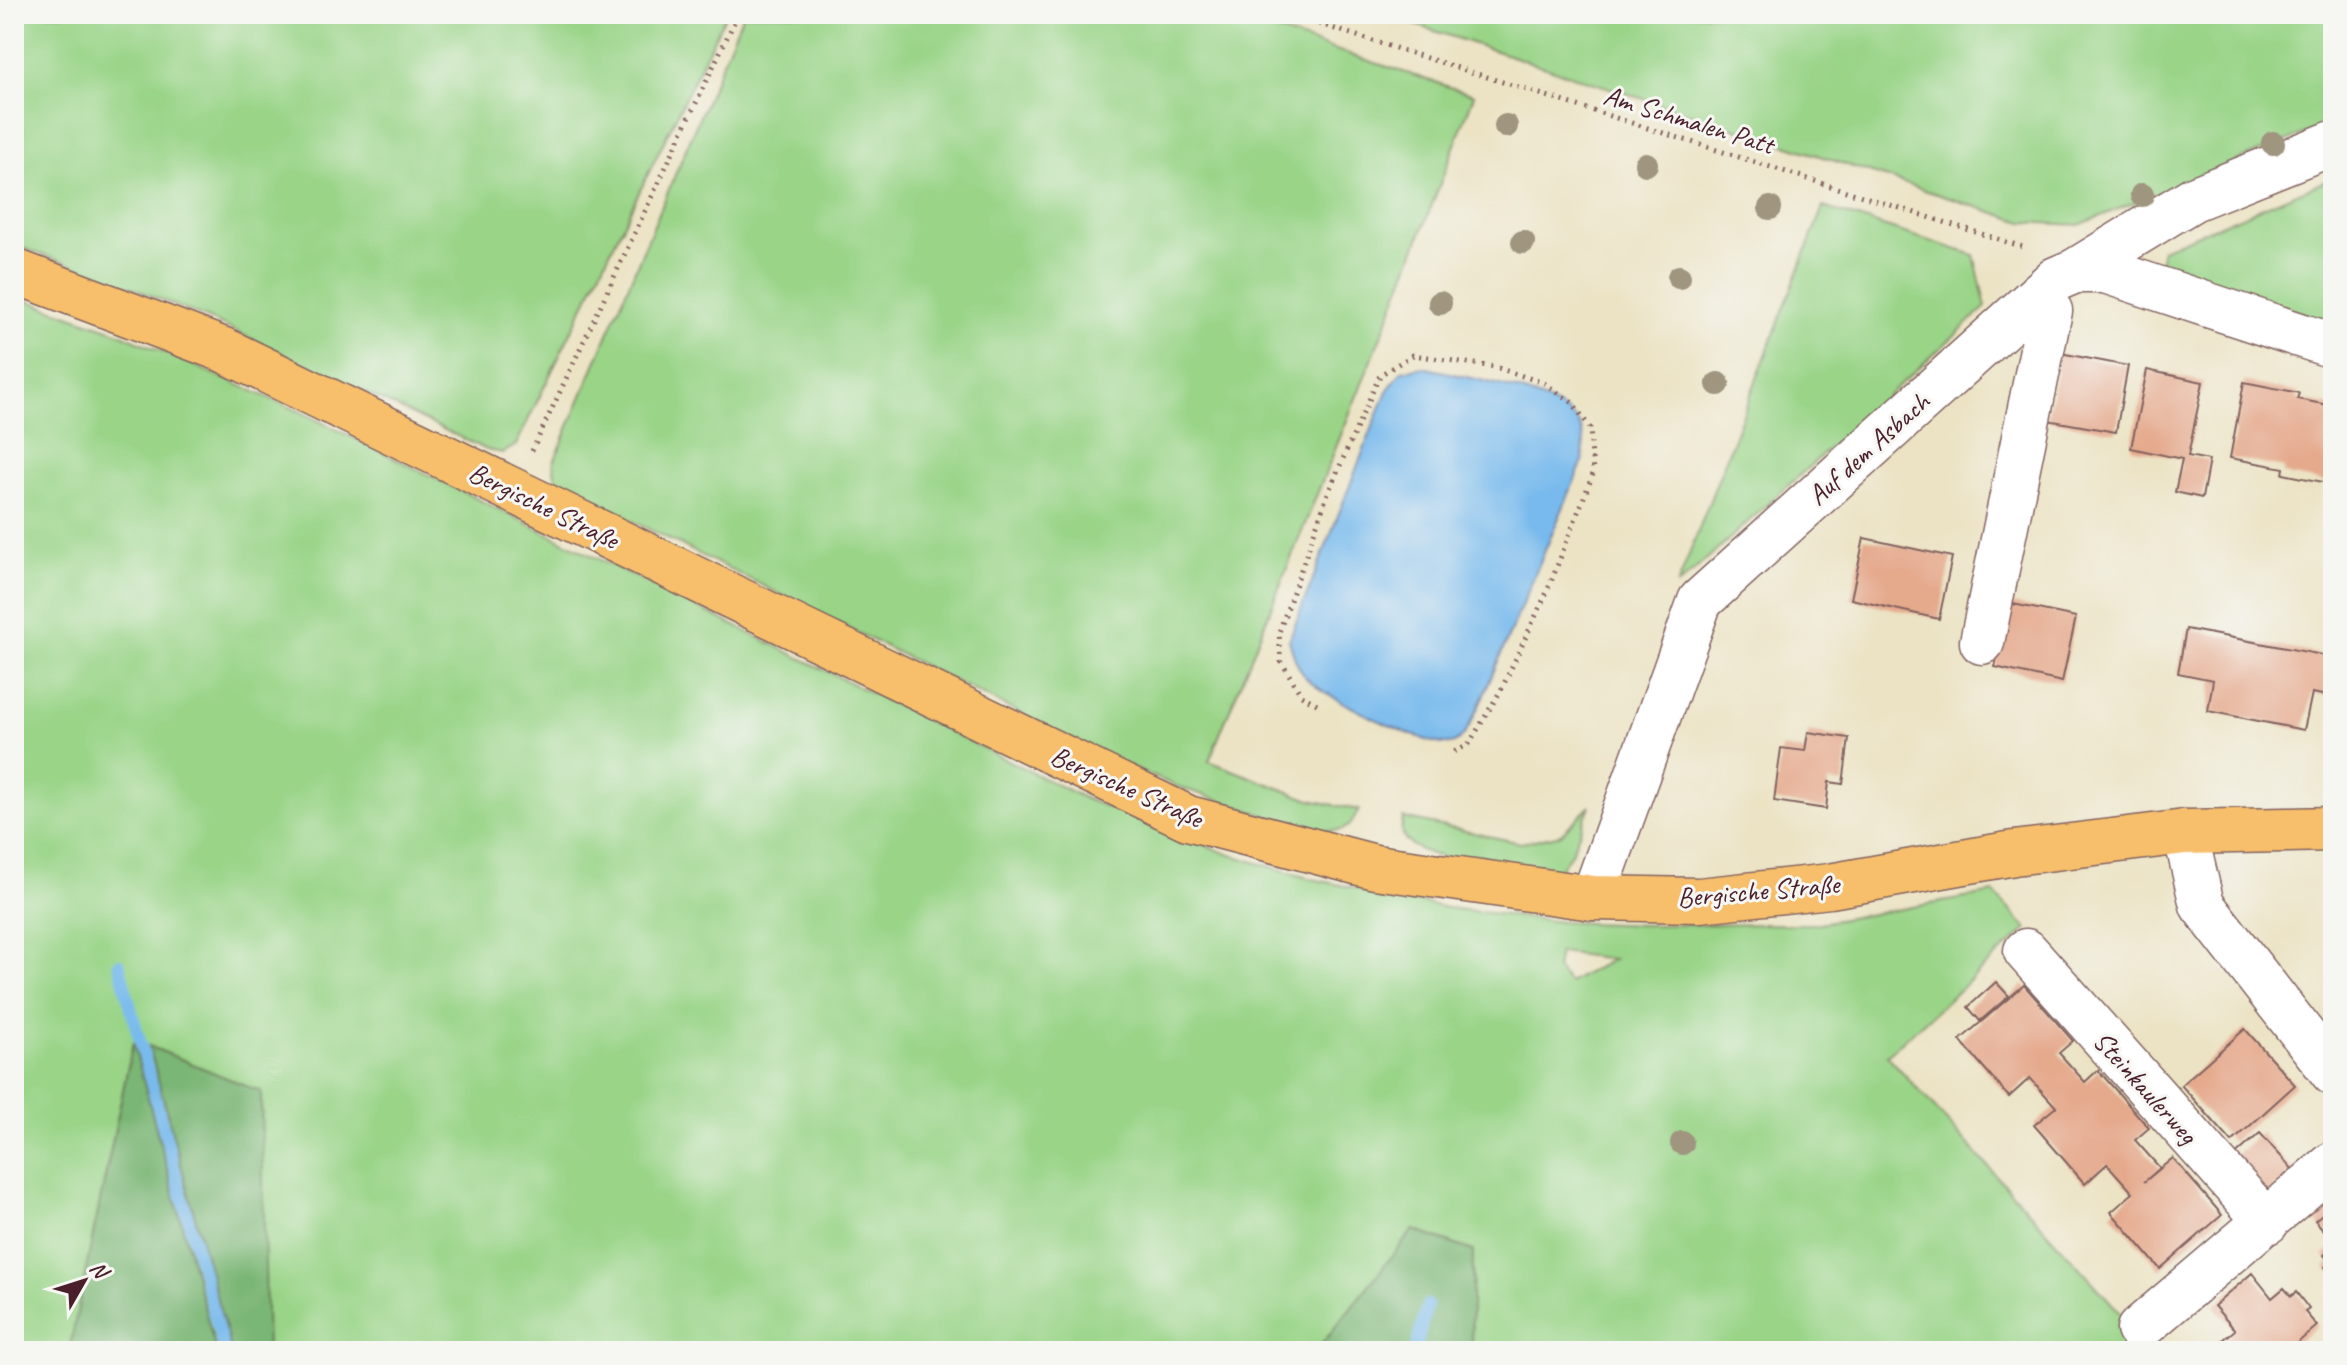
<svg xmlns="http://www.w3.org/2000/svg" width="2347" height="1365" font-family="Caveat,sans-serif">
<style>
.green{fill:#99d487;stroke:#727a59;stroke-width:2;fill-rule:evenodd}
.forest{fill:#7ab674;stroke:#626a50;stroke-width:2}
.water{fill:#78baed;stroke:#616c8c;stroke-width:2}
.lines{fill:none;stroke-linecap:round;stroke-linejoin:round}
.stream{stroke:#78baed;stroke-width:12}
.building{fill:#e5a98c}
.minor-casing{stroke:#836461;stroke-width:47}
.major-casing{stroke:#836461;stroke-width:47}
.path{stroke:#836461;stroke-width:5;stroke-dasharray:2 6;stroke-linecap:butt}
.minor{stroke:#fff;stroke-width:44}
.major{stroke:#f7bf6c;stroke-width:44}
.tree{fill:#a0957f}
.labels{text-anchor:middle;stroke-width:6;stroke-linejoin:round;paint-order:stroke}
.street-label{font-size:28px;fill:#4a1f2b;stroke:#f6f6f2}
</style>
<rect width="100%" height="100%" fill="#f6f6f2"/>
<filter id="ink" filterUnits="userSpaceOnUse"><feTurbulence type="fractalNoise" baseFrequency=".0125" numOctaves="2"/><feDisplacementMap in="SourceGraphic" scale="16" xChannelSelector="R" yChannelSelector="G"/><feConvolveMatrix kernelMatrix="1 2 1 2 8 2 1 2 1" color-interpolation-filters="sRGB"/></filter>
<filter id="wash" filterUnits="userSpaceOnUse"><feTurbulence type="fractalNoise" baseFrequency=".006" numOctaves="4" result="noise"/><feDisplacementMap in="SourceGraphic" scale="32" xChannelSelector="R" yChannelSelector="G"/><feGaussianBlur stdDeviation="1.8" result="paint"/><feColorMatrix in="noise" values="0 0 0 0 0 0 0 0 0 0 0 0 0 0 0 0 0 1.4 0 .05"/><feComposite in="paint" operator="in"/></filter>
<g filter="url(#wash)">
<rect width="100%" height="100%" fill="#ece3c4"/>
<path class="green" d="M14,14H726L516,445L503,453L487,450L218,323L106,277L14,245Z
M743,14H1225L1474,95L1390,314L1209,761L1310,800L1359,810L1350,825L1342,830L1313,831L1176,786L1112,759L562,486L556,479L553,464Z
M1382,14H2333V122L2079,225L2023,222Z
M2333,178V323L2160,268L2162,249Z
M1823,207L1974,255L1986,307L1677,586Z
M14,296L117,332L301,412L1088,800L1231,855L1308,878L1447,908L1562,922L1642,925L1814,924L1994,893L2027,929L1887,1055L2155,1351H1471L1473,1251L1414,1230L1316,1351H14ZM1559,952L1613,959L1569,983L1556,968Z
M1590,806L1571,853L1558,872C1526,868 1419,865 1403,836C1400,830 1402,825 1403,818L1521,843L1561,834Z"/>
<path class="forest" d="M133,1042L216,1351H69Z
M149,1046L261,1092L267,1351H231Z
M1413,1230L1473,1251L1471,1351H1316Z"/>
<path class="water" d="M1423,367C1458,376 1561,392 1579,424C1585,436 1584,447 1583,461L1479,706C1472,718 1466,742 1450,744C1428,748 1323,696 1307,679C1297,668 1293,654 1289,640L1387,391L1402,371Z"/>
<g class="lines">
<path class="stream" d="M119,964L224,1351
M1415,1351L1427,1305"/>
</g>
<g id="blocks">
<path class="building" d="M2060,353L2128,366L2116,432L2047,420Z
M2147,370L2203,382L2188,456L2209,460L2202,498L2175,492L2182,459L2131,448Z
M2244,382L2299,393L2297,399L2333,406V484L2283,474L2284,468L2230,458Z
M1864,538L1952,557L1939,619L1851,599Z
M2008,603L2076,617L2062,682L1995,667Z
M2186,629L2333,657V697L2312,693L2304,730L2208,711L2213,680L2178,673Z
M1808,732L1849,738L1843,784L1829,782L1826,809L1774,801L1781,748L1805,751Z
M1996,982L2009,996L1980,1021L1968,1007Z
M2024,985L2073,1041L2059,1053L2085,1082L2098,1070L2149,1128L2135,1140L2160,1168L2144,1182L2173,1158L2222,1215L2160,1269L2111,1212L2133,1193L2107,1164L2085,1184L2034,1125L2056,1107L2030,1078L2009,1097L1960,1040Z
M2245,1029L2295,1085L2232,1142L2181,1085Z
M2260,1133L2294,1171L2265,1197L2232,1158Z
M2333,1205V1241L2315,1220Z
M2333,1247V1275L2325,1267L2330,1262L2324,1255Z
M2252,1273L2272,1298L2284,1288L2291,1296L2296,1292L2309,1309L2305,1312L2317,1326L2288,1351H2226L2229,1348L2223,1340L2235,1330L2214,1306Z"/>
</g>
</g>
<g filter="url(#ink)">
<use href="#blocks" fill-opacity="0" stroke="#836461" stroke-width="2"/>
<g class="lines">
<defs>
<path id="minor" d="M2075,271L2193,199L2333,143
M1982,642L2050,311L2039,294
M2185,832L2202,905L2333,1073
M1593,898L1700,601L2056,279L2075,271H2105L2333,346
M2026,951L2267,1222
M2139,1329L2333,1164"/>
<path id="major" d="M14,271L224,350L1188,818L1375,867L1593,898L1699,900L1830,886L2014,853L2185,832L2333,829"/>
</defs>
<use href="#minor" class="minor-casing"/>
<use href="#major" class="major-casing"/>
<path class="path" d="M1288,14L2026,248
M532,451L738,14
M1317,704L1301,695L1281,661L1279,632L1328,493L1380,375L1413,355L1495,367L1544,383L1573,403L1590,428L1593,474L1547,592L1501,690L1469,744L1450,754"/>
<use href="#minor" class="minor"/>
<use href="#major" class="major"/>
</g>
<g class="tree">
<circle cx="1506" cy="126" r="12"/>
<circle cx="2273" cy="143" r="12"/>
<circle cx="1646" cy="164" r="12"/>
<circle cx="2142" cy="195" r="12"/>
<circle cx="1770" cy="208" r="12"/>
<circle cx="1523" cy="242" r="12"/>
<circle cx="1679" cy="277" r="12"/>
<circle cx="1440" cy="303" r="12"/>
<circle cx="1718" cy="384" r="12"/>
<circle cx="1682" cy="1143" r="12"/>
</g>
</g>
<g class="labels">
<g class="street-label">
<text transform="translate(1689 119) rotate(17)" y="10">Am Schmalen Patt</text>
<text transform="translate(1868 448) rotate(-42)" y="10">Auf dem Asbach</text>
<text transform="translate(544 505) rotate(26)" y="10">Bergische Straße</text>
<text transform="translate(1127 786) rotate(24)" y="10">Bergische Straße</text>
<text transform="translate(1758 890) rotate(-5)" y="10">Bergische Straße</text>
<text transform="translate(2146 1087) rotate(48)" y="10">Steinkaulerweg</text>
</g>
</g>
<rect width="2347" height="1365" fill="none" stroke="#f6f6f2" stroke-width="48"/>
<g transform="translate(84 1281) rotate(51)" stroke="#f6f6f2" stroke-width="6" paint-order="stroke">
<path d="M0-6L14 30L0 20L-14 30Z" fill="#4a1f2b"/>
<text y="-12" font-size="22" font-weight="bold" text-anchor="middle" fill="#4a1f2b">N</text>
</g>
</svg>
